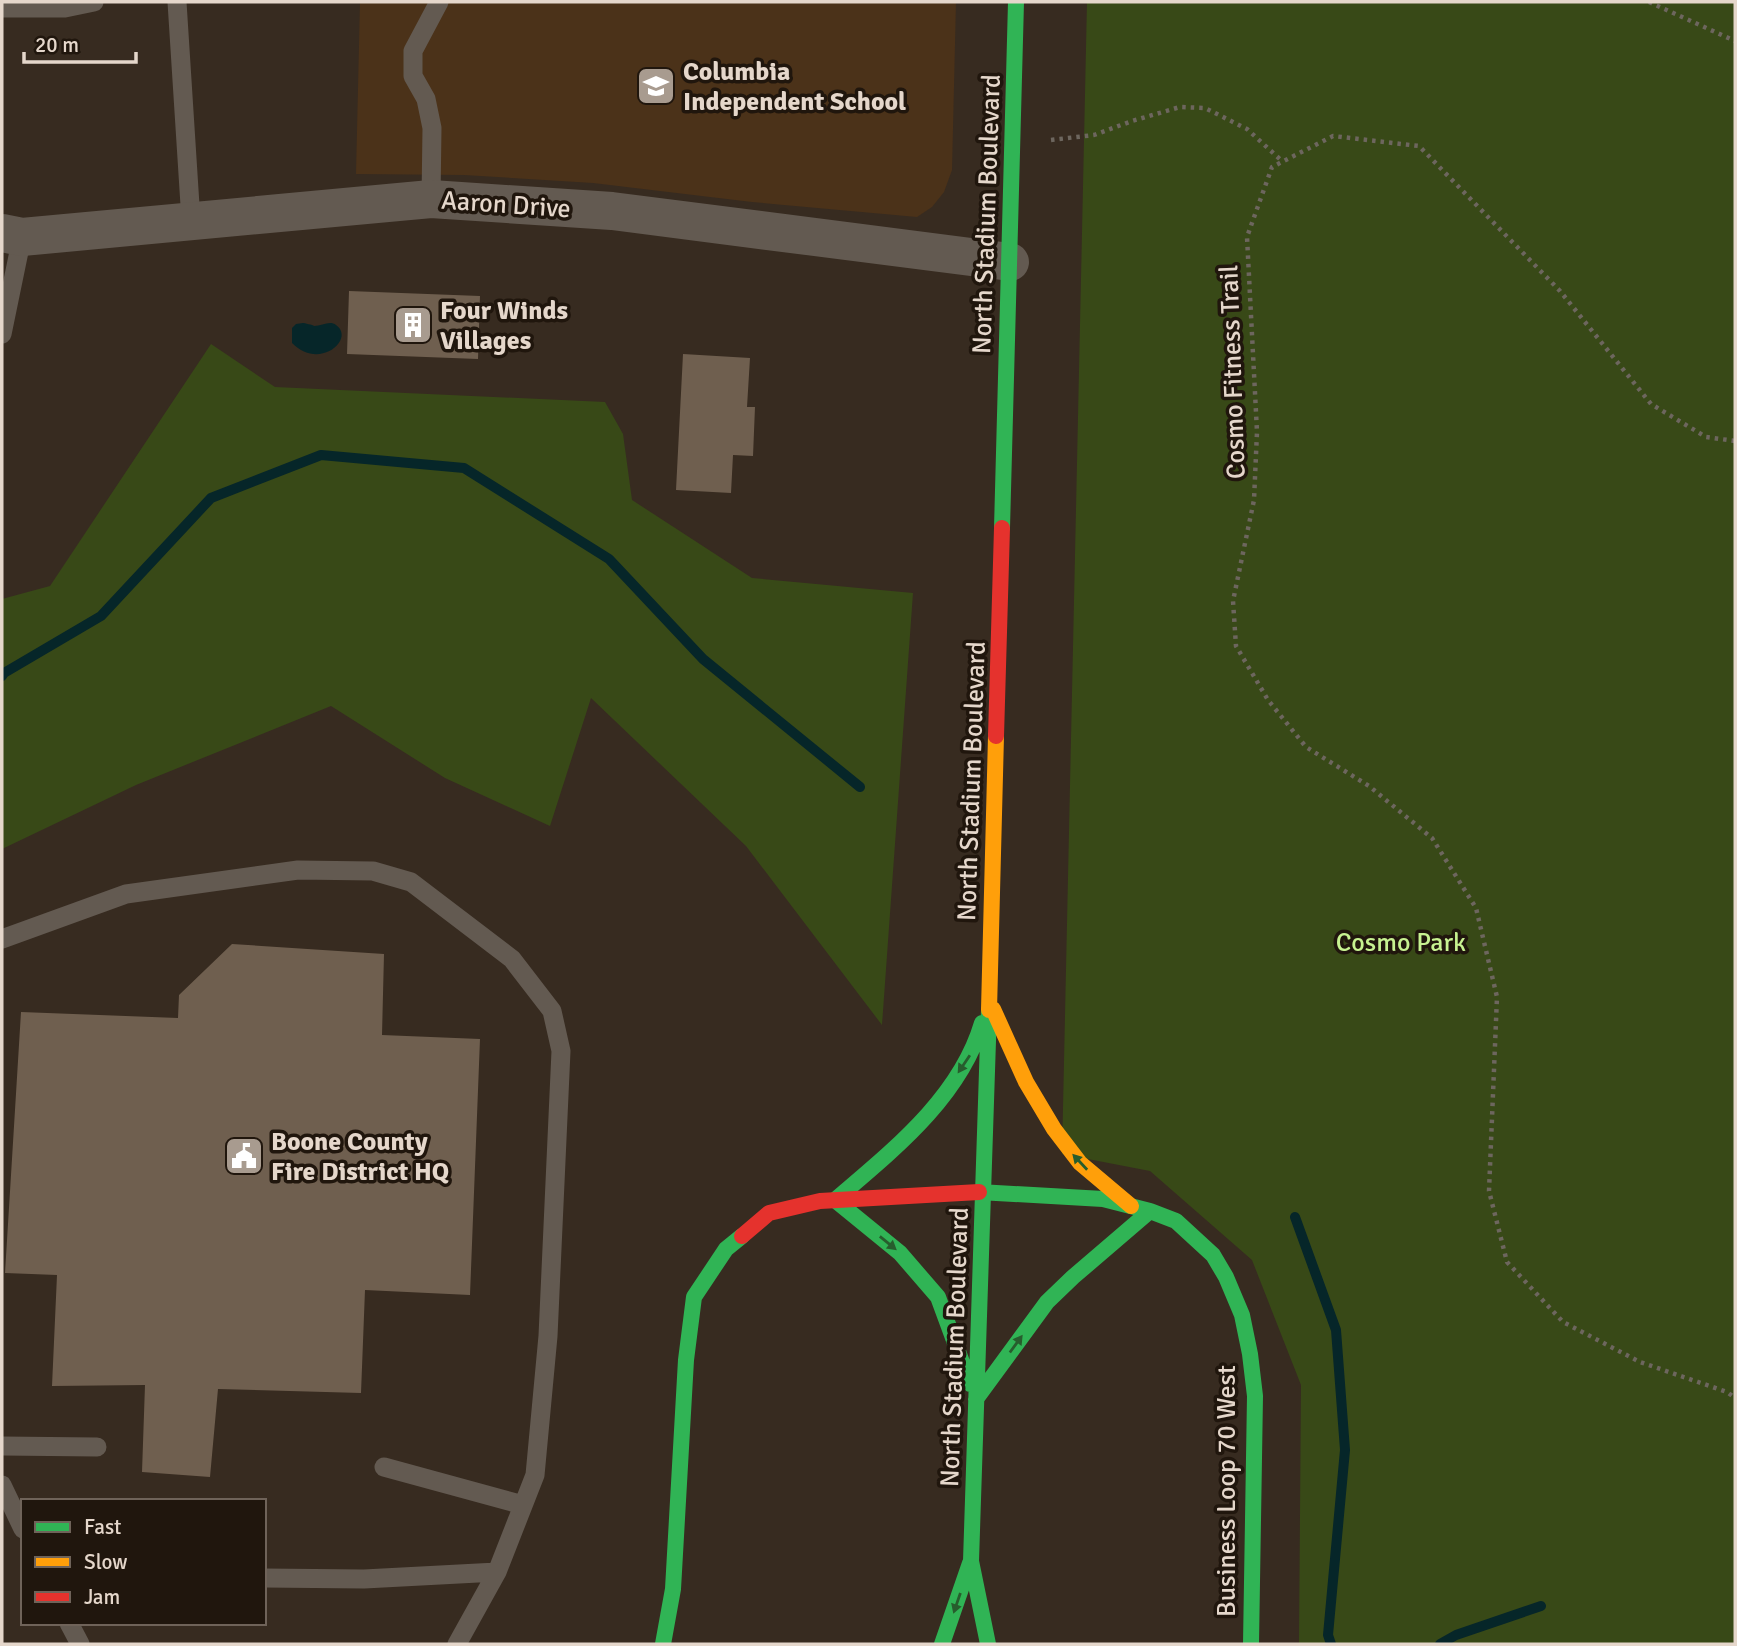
<svg xmlns="http://www.w3.org/2000/svg" width="1737" height="1646" font-family="Signika,sans-serif">
<style>
.built{fill:#4b3219}
.green{fill:#384917}
.water{fill:#062629}
.lines{fill:none;stroke-linecap:round;stroke-linejoin:round}
.stream{stroke:#062629;stroke-width:10}
.building{fill:#6f5f4f}
.path{stroke:#6d665e;stroke-width:4.5;stroke-dasharray:3.5 5;stroke-linecap:butt}
.lane{stroke:#635a51;stroke-width:19}
.street{stroke:#635a51;stroke-width:38}
.fast{stroke:#30b455;stroke-width:16}
.slow{stroke:#ff9f0a;stroke-width:16}
.jam{stroke:#e5322d;stroke-width:16}
.oneway{fill:#275d2d}
.labels{text-anchor:middle;stroke-width:7;stroke-linejoin:round;paint-order:stroke}
.poi-label{font-size:26px;font-weight:bold;fill:#e5d7cb;stroke:#20160d;text-anchor:start}
.street-label{font-size:26px;fill:#e5d7cb;stroke:#20160d}
.park-label{font-size:26px;fill:#c7f291;stroke:#20160d}
</style>
<rect width="100%" height="100%" fill="#372b20"/>
<path class="built" d="M360,2H956L952,170L944,192L932,207L917,217L752,202L593,183L464,175L356,174Z"/>
<path class="green" d="M1087,2H1735V1644H1299L1301,1385L1252,1260L1150,1171L1062,1154Z
M211,344L275,387L605,402L623,434L632,500L752,578L913,593L882,1025L746,846L591,698L550,826L445,778L331,706L136,785L2,849V599L50,586Z"/>
<path class="water" d="M303,323C304,323 313,325 314,326C322,326 330,320 336,325C356,339 319,371 292,343V328L296,324Z"/>
<g class="lines">
<path class="stream" d="M2,676L4,673L101,616L211,498L321,455L464,468L609,559L703,659L860,787
M1295,1217L1336,1330L1345,1450L1328,1635L1331,1644
M1440,1644L1456,1635L1541,1606"/>
</g>
<path class="building" d="M349,291L480,296L478,359L347,354Z
M683,354L750,358L747,407H755L753,456L733,455L731,493L676,490Z
M232,944L384,954L382,1035L480,1039L470,1295L365,1290L361,1393L218,1389L210,1477L142,1472L145,1385L52,1386L57,1275L5,1273L21,1012L178,1018L179,995Z"/>
<g class="lines">
<path class="path" d="M1649,2L1735,41
M1051,140L1094,135L1132,121L1180,107L1205,108L1247,129L1283,162
M1735,441L1706,437L1651,404L1560,291L1419,146L1333,136L1272,167L1247,237L1257,432L1254,500L1233,601L1236,646L1268,700L1306,747L1369,786L1432,838L1476,908L1497,997L1489,1191L1507,1262L1563,1322L1640,1362L1727,1392L1735,1398"/>
<path class="lane" d="M177,2L191,221
M2,8H65L94,2
M431,199L432,128L426,99L413,76V51L439,2
M2,334L22,237
M2,939L126,894L298,870L373,871L411,882L512,959L552,1011L561,1051L548,1336L535,1475L497,1572L457,1644
M2,1446L97,1447
M384,1467L523,1505
M2,1485L23,1529
M264,1578L364,1579L497,1572
M69,1623L80,1644"/>
<path class="street" d="M2,233L22,237L431,199L612,211L1010,262"/>
<path class="fast" d="M1002,528L1016,2
M979,1192L1103,1199L1150,1211L1176,1221L1213,1255L1226,1277L1242,1315L1250,1354L1255,1396L1251,1644
M970,1384L938,1297L900,1253L835,1200C892,1151 960,1098 982,1023
M976,1399L1047,1302L1073,1277L1150,1211
M663,1644L673,1589L686,1360L694,1297L726,1249L742,1236
M942,1644L970,1563
M988,1644L971,1561L989,1010"/>
<path class="slow" d="M993,1009L1026,1082L1054,1129L1080,1163L1131,1206
M989,1010L996,736"/>
<path class="jam" d="M996,736L1002,528
M742,1236L769,1213L820,1201L979,1192"/>
</g>
<defs><path id="oneway-solid" d="M-6-.8H1V-3.2L6.5 0L1 3.2V.8H-6Z" transform="scale(1.75)"/></defs>
<g class="oneway">
<use href="#oneway-solid" transform="translate(964 1064) rotate(124)"/>
<use href="#oneway-solid" transform="translate(1080 1162) rotate(-133)"/>
<use href="#oneway-solid" transform="translate(888 1243) rotate(39)"/>
<use href="#oneway-solid" transform="translate(1016 1344) rotate(-54)"/>
<use href="#oneway-solid" transform="translate(957 1603) rotate(109)"/>
</g>
<defs>
<symbol id="school-square" viewBox="-11 -11 22 22"><rect x="-9" y="-9" width="18" height="18" rx="4" fill="#a89b8f" stroke="#20160d"/><path d="M0-5L7-2L0 1L-7-2ZM-4 1L0 2.5L4 1V4Q0 6-4 4Z" fill="#fff"/></symbol>
<symbol id="building-square" viewBox="-11 -11 22 22"><rect x="-9" y="-9" width="18" height="18" rx="4" fill="#a89b8f" stroke="#20160d"/><path d="M-4-6H4V6H1V3H-1V6H-4ZM-2.5-4.3h1.7v1.8h-1.7ZM.8-4.3h1.7v1.8H.8ZM-2.5-1h1.7V.8h-1.7ZM.8-1h1.7V.8H.8Z" fill="#fff"/></symbol>
<symbol id="civic-square" viewBox="-11 -11 22 22"><rect x="-9" y="-9" width="18" height="18" rx="4" fill="#a89b8f" stroke="#20160d"/><path d="M-.6-6.5H3V-4.5H.6V-3L4-1V1h2V6H-6V1h2V-1L-.6-3ZM-1.2 2.5V6h2.4V2.5Z" fill="#fff"/></symbol>
</defs>
<g fill-rule="evenodd">
<use href="#school-square" x="634" y="64" width="44" height="44"/>
<use href="#building-square" x="391" y="303" width="44" height="44"/>
<use href="#civic-square" x="222" y="1134" width="44" height="44"/>
</g>
<g class="labels">
<g class="poi-label">
<text x="683" y="80">Columbia<tspan x="683" dy="30">Independent School</tspan></text>
<text x="440" y="319">Four Winds<tspan x="440" dy="30">Villages</tspan></text>
<text x="271" y="1150">Boone County<tspan x="271" dy="30">Fire District HQ</tspan></text>
</g>
<g class="street-label">
<text transform="translate(506 204) rotate(4)" y="9">Aaron Drive</text>
<text transform="translate(986 214) rotate(-88)" y="9">North Stadium Boulevard</text>
<text transform="translate(1232 372) rotate(-92)" y="9">Cosmo Fitness Trail</text>
<text transform="translate(971 781) rotate(-88)" y="9">North Stadium Boulevard</text>
<text transform="translate(954 1347) rotate(-88)" y="9">North Stadium Boulevard</text>
<text transform="translate(1226 1491) rotate(-90)" y="9">Business Loop 70 West</text>
</g>
<g class="park-label">
<text x="1401" y="951">Cosmo Park</text>
</g>
</g>
<rect width="1737" height="1646" fill="none" stroke="#e5d7cb" stroke-width="7"/>
<rect x="21" y="1499" width="245" height="126" fill="#20160d" stroke="#6f6359" stroke-width="2"/>
<rect x="35" y="1522" width="35" height="10" fill="#30b455" stroke="#6f6359" stroke-width="2"/>
<text x="84" y="1534" font-size="21" fill="#e5d7cb">Fast</text>
<rect x="35" y="1557" width="35" height="10" fill="#ff9f0a" stroke="#6f6359" stroke-width="2"/>
<text x="84" y="1569" font-size="21" fill="#e5d7cb">Slow</text>
<rect x="35" y="1592" width="35" height="10" fill="#e5322d" stroke="#6f6359" stroke-width="2"/>
<text x="84" y="1604" font-size="21" fill="#e5d7cb">Jam</text>
<path d="M24 52v10h112v-10" fill="none" stroke="#e5d7cb" stroke-width="3.5"/>
<text x="35" y="52" font-size="21" fill="#e5d7cb" stroke="#20160d" stroke-width="5" paint-order="stroke">20 m</text>
</svg>
